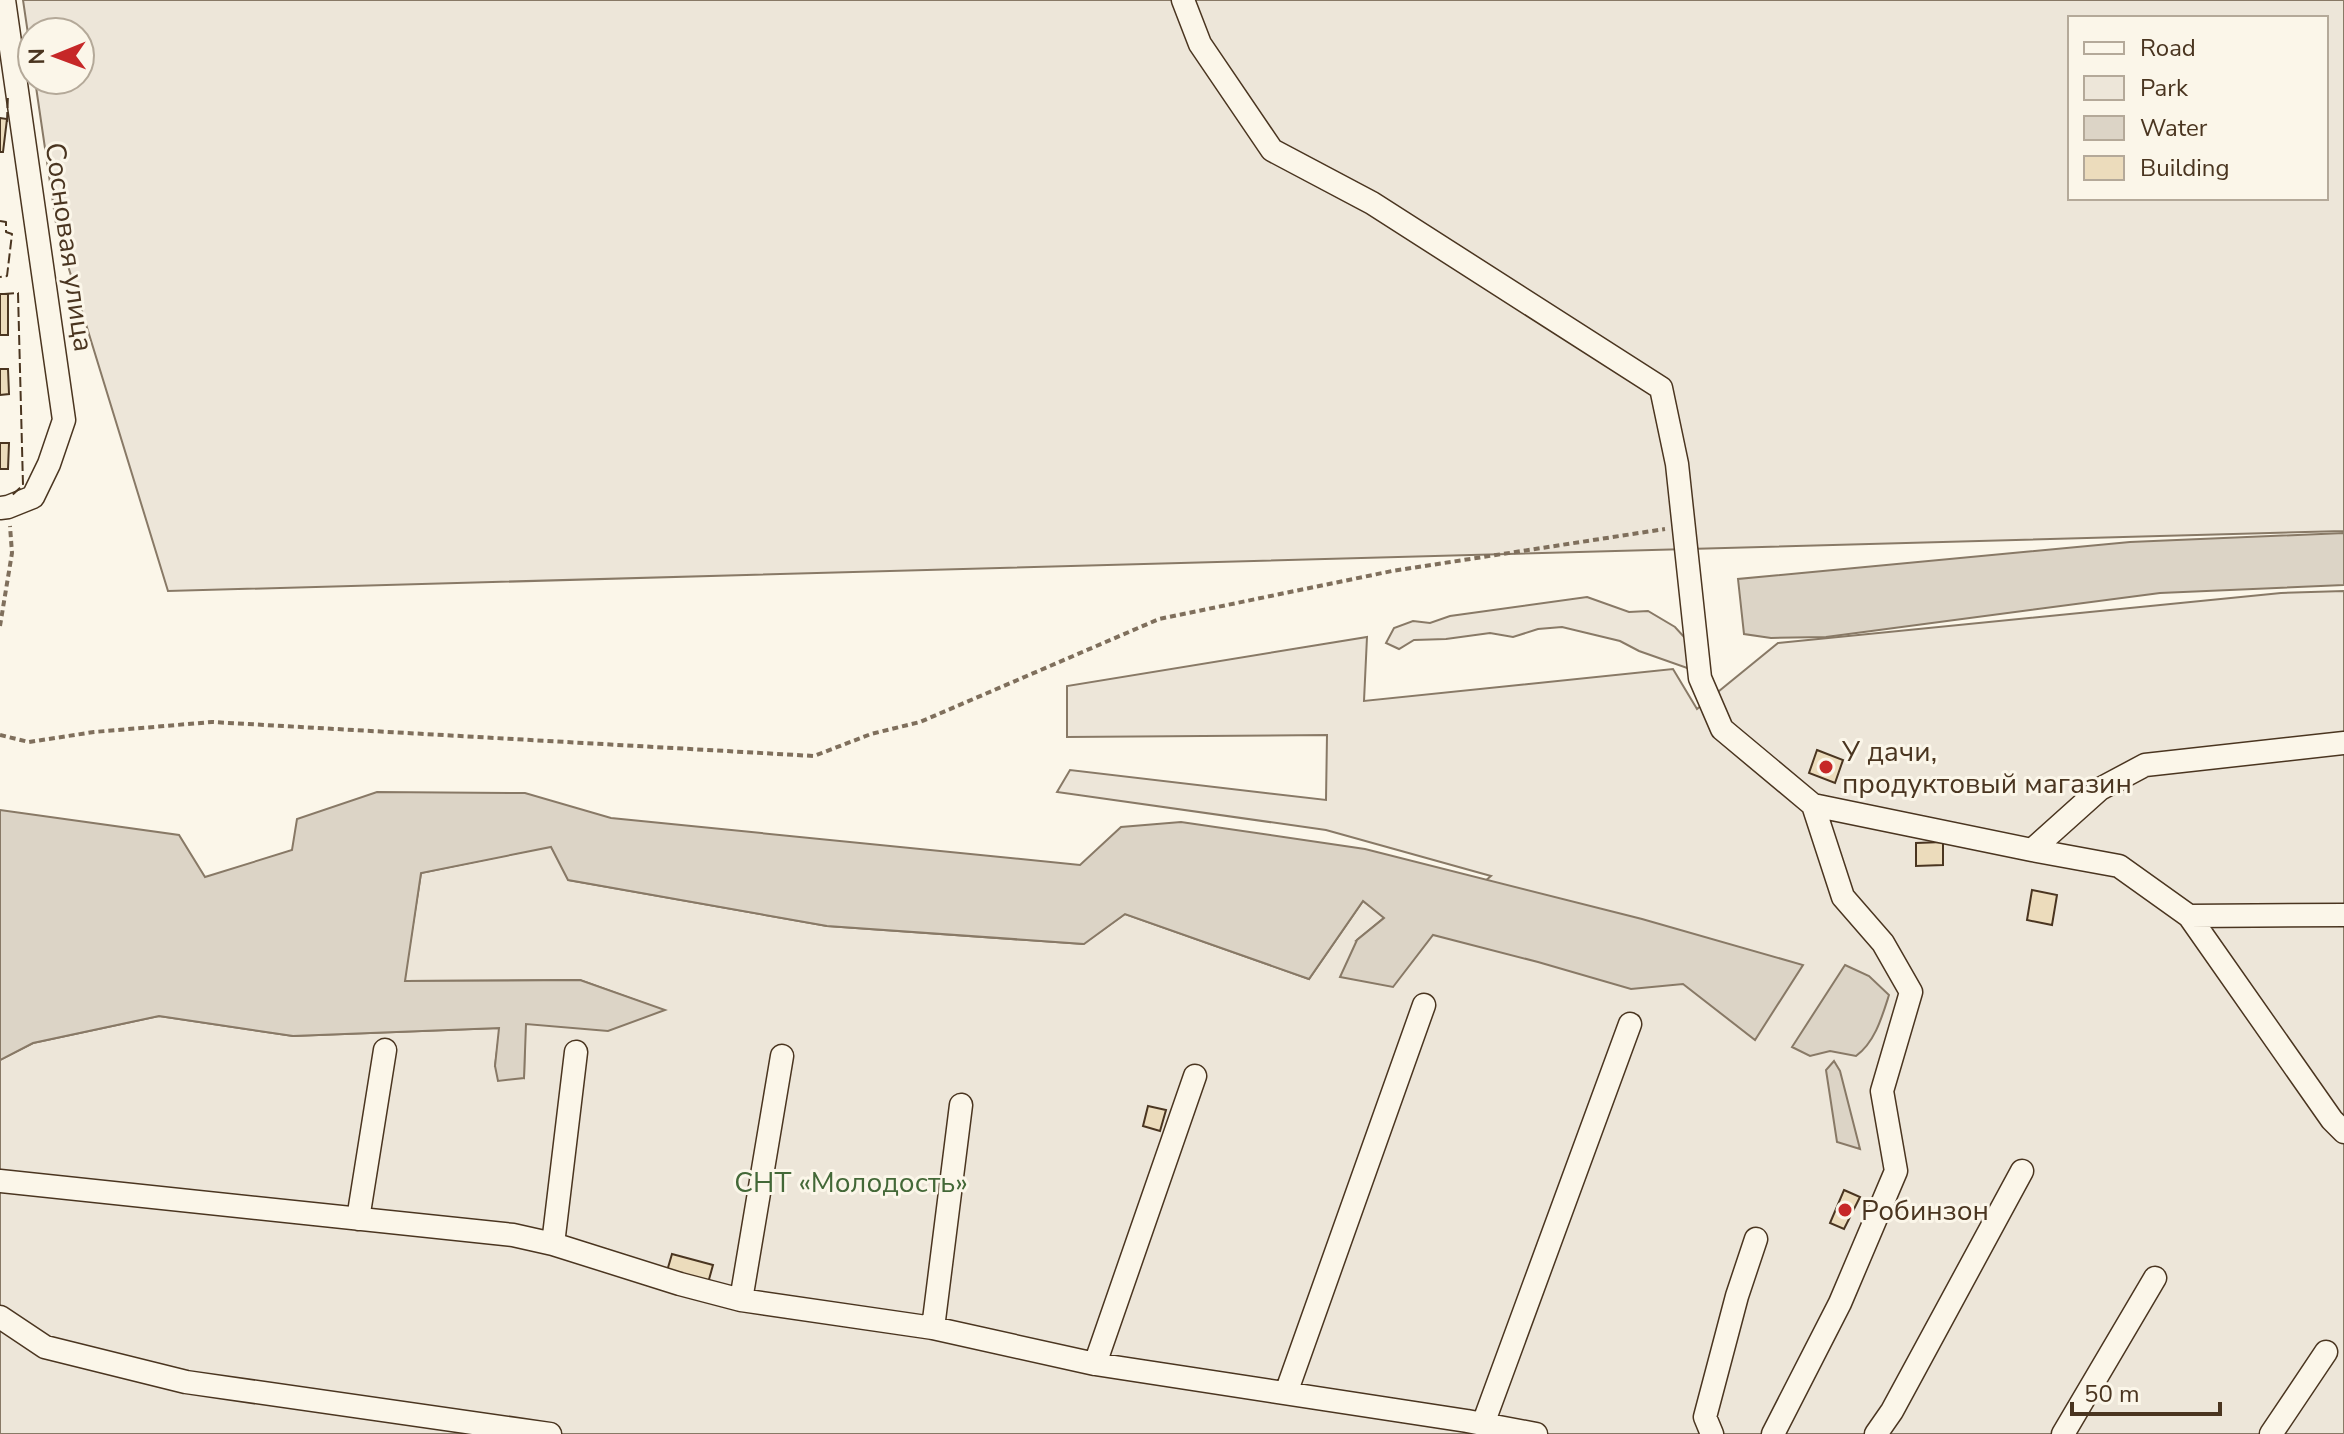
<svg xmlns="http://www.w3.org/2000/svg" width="2344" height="1434" font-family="'Nunito Sans',sans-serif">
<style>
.green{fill:#ede6d9;stroke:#887966;stroke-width:2;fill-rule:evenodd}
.water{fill:#dcd4c6;stroke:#887966;stroke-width:2}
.building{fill:#ecdcbc;stroke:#4a3520;stroke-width:2}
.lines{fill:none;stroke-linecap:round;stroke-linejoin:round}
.minor-casing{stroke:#4a3520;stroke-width:25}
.path{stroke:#7f6f5c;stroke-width:4;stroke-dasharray:6 4;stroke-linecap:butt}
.minor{stroke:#fbf6e9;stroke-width:22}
.fence{stroke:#4a3520;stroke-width:2;stroke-dasharray:10 4;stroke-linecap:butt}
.poi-dot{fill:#c62828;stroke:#fbf6e9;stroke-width:3}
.labels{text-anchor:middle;stroke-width:6;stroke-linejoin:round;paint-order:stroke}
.street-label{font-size:28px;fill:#4a3520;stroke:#fbf6e9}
.poi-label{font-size:28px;fill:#4a3520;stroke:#fbf6e9;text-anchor:start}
.park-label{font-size:28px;fill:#436837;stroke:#fbf6e9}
</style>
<rect width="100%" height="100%" fill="#fbf6e9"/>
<path class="green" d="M23,0H2344V531L168,591L57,230L35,80H80V32H32V61ZM2070,18H2326V198H2070Z
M2344,591V1434H0V1060L33,1043L159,1016L293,1036L500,1028L495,1066L524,1078L525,1024L646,1004L580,980L404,981L421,873L551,846L569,880L827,926L1083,944L1125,914L1309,979L1363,901L1385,917L1357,940L1433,935L1458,904L1491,876L1326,830L1057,792L1070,770L1326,800L1327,735L1067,737V686L1367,637L1364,701L1673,669L1697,709L1778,643L2281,593Z
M1587,597L1629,612L1648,611L1675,627L1685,638L1690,669L1639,651L1620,641L1562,627L1538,629L1513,637L1490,633L1446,639L1414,640L1399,649L1386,643L1394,628L1413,621L1430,623L1450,616Z"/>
<path class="water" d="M2344,533V585L2160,593L1826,637L1771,638L1744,634L1738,579L2130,542Z
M377,792L525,793L611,818L1080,865L1121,827L1181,822L1365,849L1642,919L1803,965L1755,1040L1683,984L1631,989L1538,962L1433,935L1393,987L1340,977L1357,940L1384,918L1363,901L1309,979L1125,914L1084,944L827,926L568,880L551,847L421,873L405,981L580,980L665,1010L608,1031L526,1024L524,1078L498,1081L495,1066L499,1028L293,1036L159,1016L33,1043L0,1060V810L179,835L205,877L292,850L297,819Z
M1845,965L1869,976L1889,995C1882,1017 1875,1042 1856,1056L1830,1051L1810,1056L1792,1047Z
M1834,1061L1840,1071L1860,1149L1837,1142L1826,1070Z"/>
<path class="building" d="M0,118L7,119L3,152H0Z
M0,294H8V335H0Z
M0,369H8L9,394L0,395Z
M0,443H9L8,469H0Z
M1817,750L1843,760L1835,783L1809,773Z
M1943,842V865L1916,866V843Z
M2032,890L2057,895L2052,925L2027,920Z
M1148,1106L1166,1110L1160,1131L1143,1126Z
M1844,1190L1860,1197L1844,1229L1830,1223Z
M672,1254L713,1265L708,1283L667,1271Z"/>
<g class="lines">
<defs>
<path id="minor" d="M1183,0L1200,44L1272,150L1372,203L1661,388L1677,464L1700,678L1722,729L1813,805L2032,850L2119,866L2189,916L2332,1120L2344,1132
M0,508L8,507L33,497L49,464L64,420L4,0
M2032,850L2100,789L2145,765L2344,743
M2189,916L2344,915
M0,1181L513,1235L553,1244L680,1284L741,1300L933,1328L1095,1364L1467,1421L1536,1434
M358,1219L385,1050
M553,1244L576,1052
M741,1300L782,1056
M0,1317L45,1347L186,1382L550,1434
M933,1328L961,1105
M1095,1364L1195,1076
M1286,1393L1424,1005
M1483,1424L1630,1024
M1712,1434L1705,1417L1737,1296L1756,1239
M1773,1434L1840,1303L1896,1171L1882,1091L1911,992L1883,943L1843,897L1813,805
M1876,1434L1892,1411L2022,1171
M2063,1434L2155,1278
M2271,1434L2326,1352"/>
</defs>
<use href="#minor" class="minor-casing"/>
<path class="path" d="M0,626L12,553L10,526
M0,735L29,742L94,732L212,722L814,756L871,734L920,722L1159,619L1392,571L1665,529"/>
<use href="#minor" class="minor"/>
<path class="fence" d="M7,122L8,94
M0,221L6,222V232L12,234L7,276L0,277
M4,294L18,293L23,485L10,497"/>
</g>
<g class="poi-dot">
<circle cx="1826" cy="767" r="8"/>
<circle cx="1845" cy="1210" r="8"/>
</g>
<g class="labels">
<g class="street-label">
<text transform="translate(70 247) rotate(82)" y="10">Сосновая улица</text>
</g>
<g class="poi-label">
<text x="1842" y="761">У дачи,<tspan x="1842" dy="32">продуктовый магазин</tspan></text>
<text x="1861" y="1220">Робинзон</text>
</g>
<g class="park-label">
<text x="851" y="1192">СНТ «Молодость»</text>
</g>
</g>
<rect x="2068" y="16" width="260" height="184" fill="#fbf6e9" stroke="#b4a999" stroke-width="2"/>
<rect x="2084" y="42" width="40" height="12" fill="#fbf6e9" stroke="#b4a999" stroke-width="2"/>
<text x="2140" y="56" font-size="24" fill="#4a3520">Road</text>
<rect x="2084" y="76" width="40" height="24" fill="#ede6d9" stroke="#b4a999" stroke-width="2"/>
<text x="2140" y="96" font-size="24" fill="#4a3520">Park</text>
<rect x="2084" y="116" width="40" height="24" fill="#dcd4c6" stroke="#b4a999" stroke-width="2"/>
<text x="2140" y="136" font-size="24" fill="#4a3520">Water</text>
<rect x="2084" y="156" width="40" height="24" fill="#ecdcbc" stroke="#b4a999" stroke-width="2"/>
<text x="2140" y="176" font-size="24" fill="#4a3520">Building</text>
<g transform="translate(56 56) rotate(269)"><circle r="38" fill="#fbf6e9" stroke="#b4a999" stroke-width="2"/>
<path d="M0-6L14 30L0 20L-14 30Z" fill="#c62828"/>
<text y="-12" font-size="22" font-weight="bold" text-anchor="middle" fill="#4a3520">N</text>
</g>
<path d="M2072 1402v12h148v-12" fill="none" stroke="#4a3520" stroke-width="4"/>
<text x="2084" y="1402" font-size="24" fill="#4a3520" stroke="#fbf6e9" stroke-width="6" paint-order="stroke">50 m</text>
</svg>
